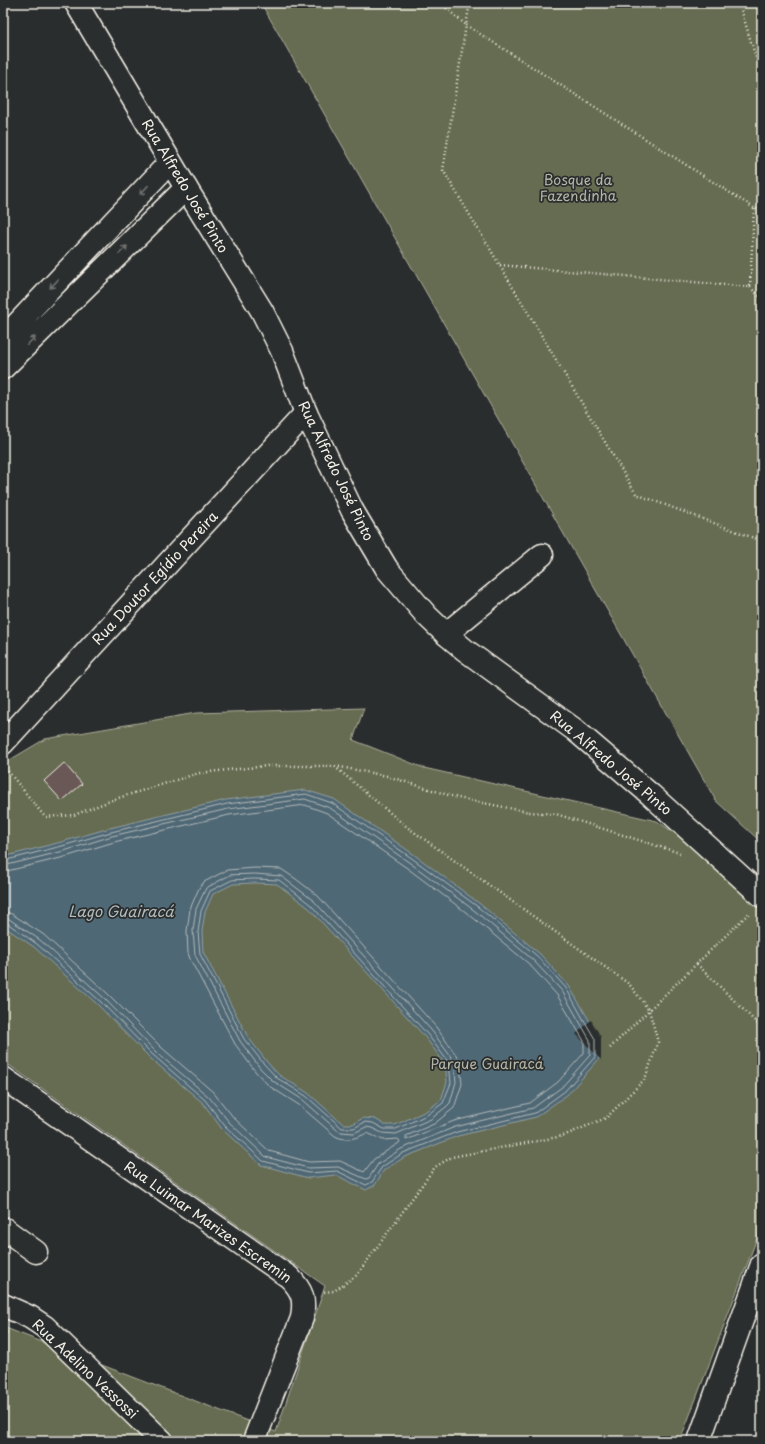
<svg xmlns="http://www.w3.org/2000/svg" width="765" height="1444" font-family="'Playpen Sans',sans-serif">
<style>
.green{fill:#666c51;stroke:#adae9c}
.water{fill:#506875;stroke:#929fa3;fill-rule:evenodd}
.pier{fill:#2a2d2e}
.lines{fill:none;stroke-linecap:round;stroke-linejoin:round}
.shore{stroke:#b2baba;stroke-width:1}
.building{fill:#6b5856;stroke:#f4f1e8}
.minor-casing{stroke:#f4f1e8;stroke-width:25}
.tertiary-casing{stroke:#f4f1e8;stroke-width:25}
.path{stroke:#f4f1e8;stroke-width:2.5;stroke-dasharray:1 3;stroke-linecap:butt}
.minor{stroke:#2a2d2e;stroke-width:22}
.tertiary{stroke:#2a2d2e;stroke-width:22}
.oneway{stroke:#71726f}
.labels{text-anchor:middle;stroke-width:3.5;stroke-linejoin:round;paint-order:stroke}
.park-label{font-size:14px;fill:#b4b5a4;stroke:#2a2d2e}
.street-label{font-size:14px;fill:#f4f1e8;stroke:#2a2d2e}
.water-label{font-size:15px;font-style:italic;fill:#b2baba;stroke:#2a2d2e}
</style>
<rect width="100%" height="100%" fill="#2a2d2e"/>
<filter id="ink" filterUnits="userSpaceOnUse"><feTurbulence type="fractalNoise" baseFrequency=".025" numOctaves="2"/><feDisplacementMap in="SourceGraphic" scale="8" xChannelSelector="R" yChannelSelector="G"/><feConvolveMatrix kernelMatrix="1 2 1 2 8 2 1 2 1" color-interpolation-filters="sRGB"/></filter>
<g filter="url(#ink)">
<path class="green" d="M261,3H762V843L716,801Z
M364,708L353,740L424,768L657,821L689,843L762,909V1225L680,1441H3V1327L276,1432L325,1286L3,1061V764L45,739L196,713Z"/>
<path class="water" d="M305,790L334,799L416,856L480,904L540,954L569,986L589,1020L599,1038V1059L568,1094L536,1117L458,1136L405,1157L384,1170L375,1185L366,1190L336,1175L308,1178L261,1165L222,1129L203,1103L150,1058L98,1005L34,947L3,926V857L61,842L110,828L226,800ZM255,883L277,884L309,908L425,1037L445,1064L447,1082L441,1100L426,1111L395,1125H385L375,1119L363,1118L353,1124H343L308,1093L279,1075L267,1062L248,1037L203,952L202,931L205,912L213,894L233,884Z"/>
<path class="pier" d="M591,1020L601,1037V1060L576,1034Z"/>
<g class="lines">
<path class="shore" d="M3,861L62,846L111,832L227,804L306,794L332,803L413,859L478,907L537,956L566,988L585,1022L595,1039V1057L565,1091L535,1113L457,1132L403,1153L382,1167L372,1182L366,1185L337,1171L308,1173L263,1161L225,1126L205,1100L153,1055L101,1002L37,944L7,923H3
M3,866L64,851L112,836L228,809L305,799L330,808L410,863L475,911L533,960L562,991L590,1040V1055L562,1087L533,1108L455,1127L401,1149L378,1164L369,1178L366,1179L338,1167L308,1168L266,1157L229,1122L209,1097L156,1052L104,998L40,940L9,919L3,918
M3,872L65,857L114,842L229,815L305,805L327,813L407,868L471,916L529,964L557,995L584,1041V1053L558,1082L530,1103L454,1121L406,1140V1136L434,1124L454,1108L462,1084L459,1059L436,1027L318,896L296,879L281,869L255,868L227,870L204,882L199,888L190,909L187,931L188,953L190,959L235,1044L255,1071L269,1086L299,1105L335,1136C346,1142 357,1138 367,1133L383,1140L398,1139L400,1141L399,1143L374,1159L364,1172L340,1161L309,1162L269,1151L234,1118L213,1092L161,1047L108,994L44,935L12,914L3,911
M255,874L281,876L314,901L432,1031L454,1061L456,1082L450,1103L446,1107L431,1119L396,1134L382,1133L372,1128L366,1127L354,1133L341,1132L337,1130L303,1100L273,1081L260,1068L240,1041L195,955L193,930L196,909L206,888L230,875Z
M255,879L279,880L311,905L428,1035L449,1063L451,1083L443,1103L427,1115L396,1129H384L373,1123L365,1122L354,1128H342L306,1096L277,1078L264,1064L244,1039L200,954L198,932L201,911L210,891L232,880Z"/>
</g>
<path class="building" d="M64,763L82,784L62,801L44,781Z"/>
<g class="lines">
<defs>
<path id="minor" d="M3,339L170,162
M3,368L186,188
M446,634L542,555
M3,743L306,413
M3,1078L289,1277C303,1291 305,1299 302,1318L254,1441
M3,1228L36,1252
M699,1441L762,1264"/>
<path id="tertiary" d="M76,3L186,188L262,311L282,351L306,413L352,510L387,569L427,616L446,634L465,650L575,730L651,795L762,896
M3,1305L30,1317L45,1327L162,1441"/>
</defs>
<use href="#minor" class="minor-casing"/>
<use href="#tertiary" class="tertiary-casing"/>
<path class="path" d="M440,3L466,25L470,3
M739,3L758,64L762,68
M754,208L466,25L443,170L636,494L762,541
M500,265L750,287L754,208L762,212
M750,287L762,299
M3,765L45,817L74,815L115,799L199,773L267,766H334L407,827L629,984L649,1010L658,1042L645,1079L606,1118L563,1136L452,1157L435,1167L357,1275L334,1291L323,1292
M335,766L387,776L458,798L529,812L556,814L680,853
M697,964L762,1028
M610,1048L749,913
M3,1340L7,1331"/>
<use href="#minor" class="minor"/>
<use href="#tertiary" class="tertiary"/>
</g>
<defs><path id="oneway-shaft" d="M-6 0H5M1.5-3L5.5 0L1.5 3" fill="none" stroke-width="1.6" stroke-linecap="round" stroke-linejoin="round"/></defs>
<g class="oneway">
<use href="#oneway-shaft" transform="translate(144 190) rotate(133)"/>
<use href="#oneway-shaft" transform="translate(123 250) rotate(-45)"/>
<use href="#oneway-shaft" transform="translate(54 284) rotate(133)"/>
<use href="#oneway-shaft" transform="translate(31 341) rotate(-45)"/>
</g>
</g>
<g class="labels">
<g class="park-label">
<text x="578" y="185">Bosque da<tspan x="578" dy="16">Fazendinha</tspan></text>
<text x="487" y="1069">Parque Guairacá</text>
</g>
<g class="street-label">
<text transform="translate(185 186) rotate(59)" y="5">Rua Alfredo José Pinto</text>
<text transform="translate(336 471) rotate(64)" y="5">Rua Alfredo José Pinto</text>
<text transform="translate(155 578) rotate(-47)" y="5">Rua Doutor Egídio Pereira</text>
<text transform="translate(611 763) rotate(40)" y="5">Rua Alfredo José Pinto</text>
<text transform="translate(208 1222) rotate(35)" y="5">Rua Luimar Marizes Escremin</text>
<text transform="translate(85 1369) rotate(43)" y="5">Rua Adelino Vessossi</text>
</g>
<g class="water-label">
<text x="121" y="917">Lago Guairacá</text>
</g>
</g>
<rect width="765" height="1444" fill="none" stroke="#2a2d2e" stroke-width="16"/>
<rect x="8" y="8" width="749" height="1428" fill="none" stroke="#f4f1e8" stroke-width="1.5" filter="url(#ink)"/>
</svg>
